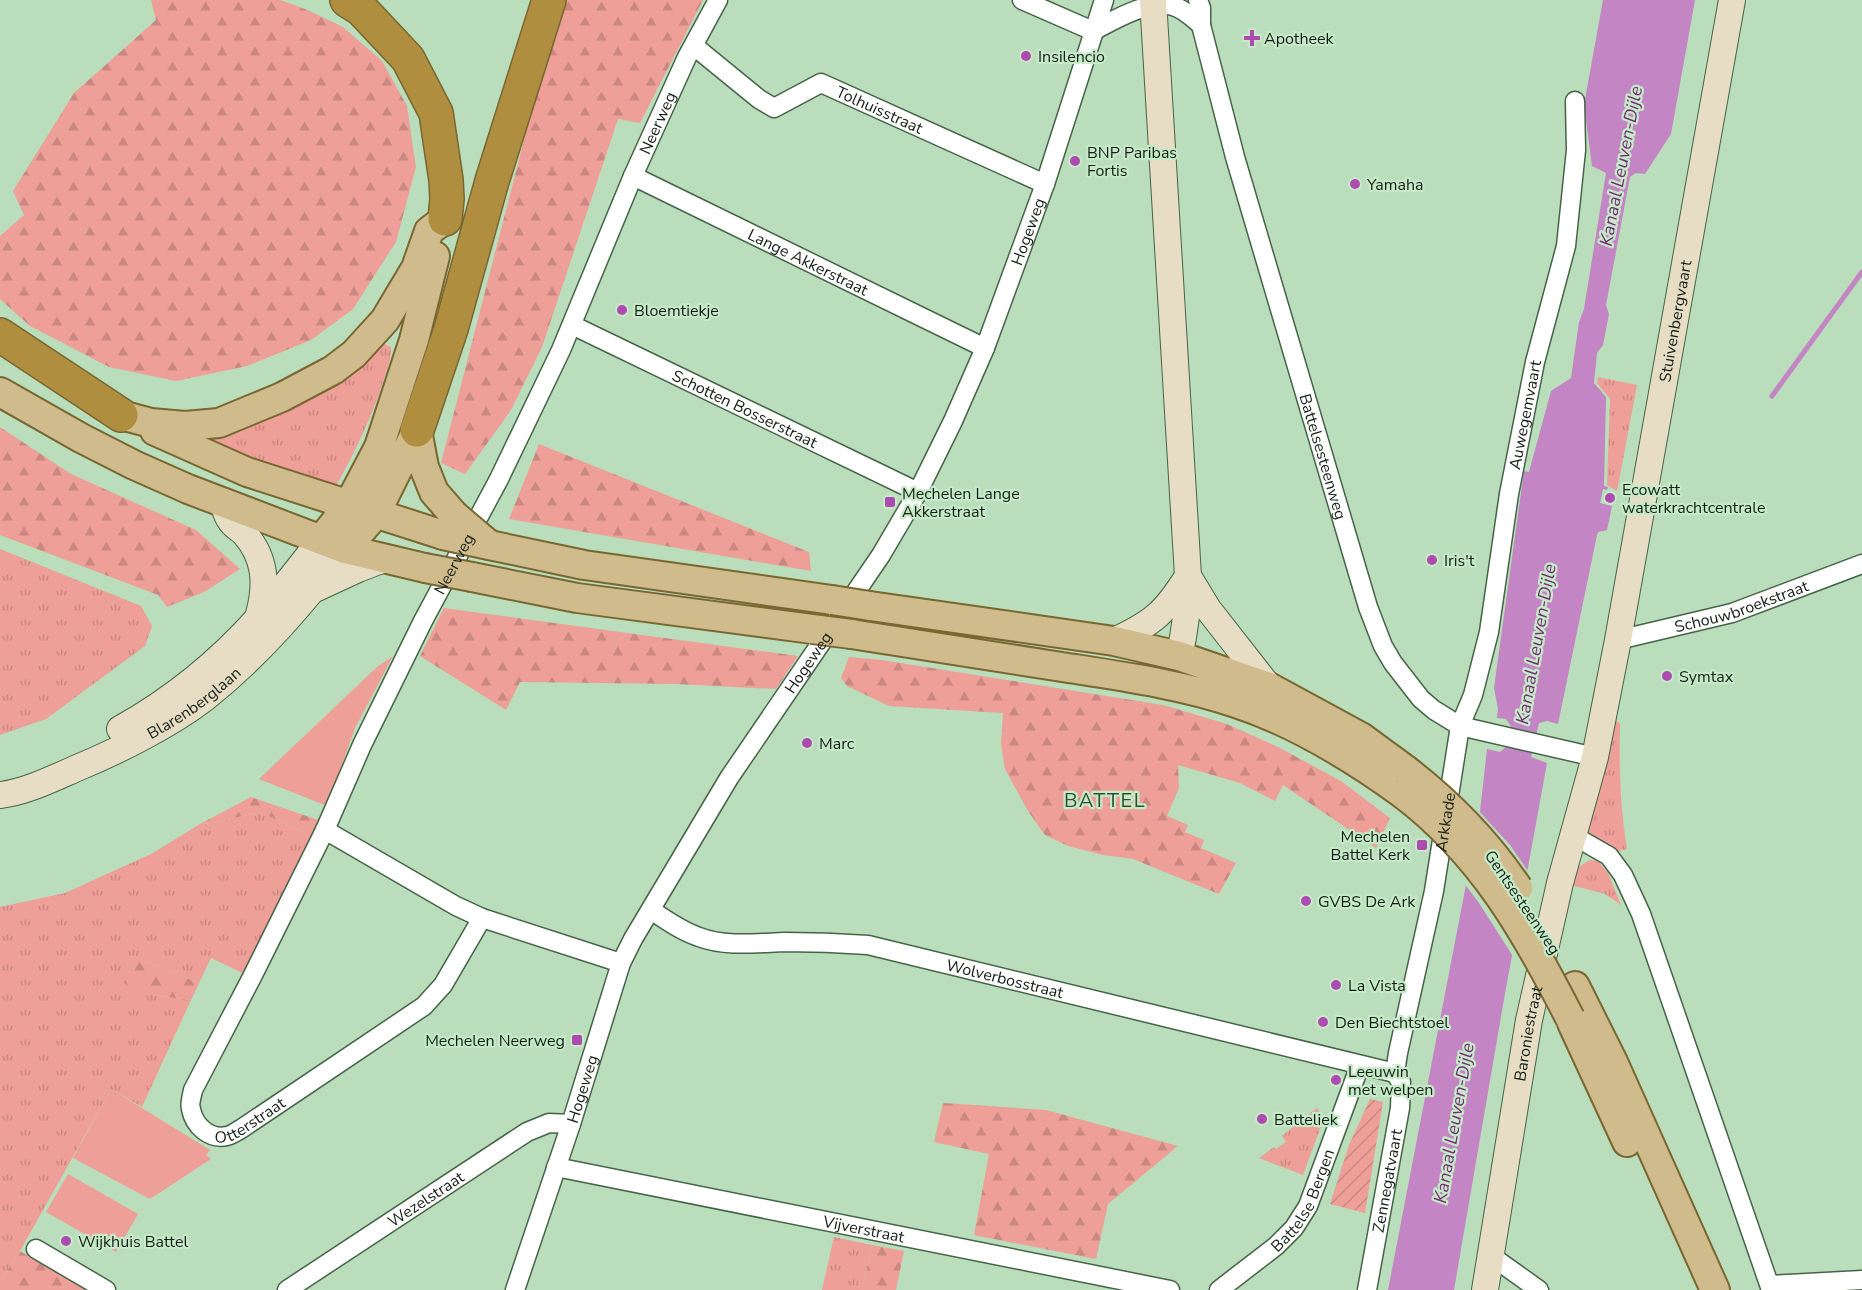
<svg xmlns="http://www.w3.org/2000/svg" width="1862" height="1290" font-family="'Nunito Sans',sans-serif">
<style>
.grass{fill:url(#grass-tufts)}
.forest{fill:url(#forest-firs)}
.park{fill:#ee9f97}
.garden{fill:url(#garden-furrows)}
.water{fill:#c385c3}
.pier{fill:#baddbb}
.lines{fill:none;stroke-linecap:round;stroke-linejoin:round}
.stream{stroke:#c385c3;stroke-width:5}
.street-casing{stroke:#456447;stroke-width:21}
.secondary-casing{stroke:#456447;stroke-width:28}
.primary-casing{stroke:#786730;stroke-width:32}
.highway-casing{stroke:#786730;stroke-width:36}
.street{stroke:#fff;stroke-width:18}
.secondary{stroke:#e7ddc5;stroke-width:26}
.primary{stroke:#cfbb8c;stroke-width:28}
.highway{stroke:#af8e3f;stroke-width:33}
.primary-bridge-casing{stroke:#786730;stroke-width:32;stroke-linecap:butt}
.primary-bridge{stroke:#cfbb8c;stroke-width:28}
.poi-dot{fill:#ae4bb1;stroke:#c6eac8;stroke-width:2}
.labels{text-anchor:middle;stroke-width:4.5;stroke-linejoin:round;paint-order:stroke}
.poi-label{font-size:16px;fill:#131f14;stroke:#c6eac8;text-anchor:start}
.street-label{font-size:16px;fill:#131f14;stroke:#c6eac8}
.water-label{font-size:18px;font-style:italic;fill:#752b78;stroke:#c6eac8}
.quarter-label{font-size:20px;letter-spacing:1.5px;fill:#304f33;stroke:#c6eac8}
</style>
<defs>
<pattern id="grass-tufts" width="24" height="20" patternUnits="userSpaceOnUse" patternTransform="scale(1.5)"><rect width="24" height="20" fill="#ee9f97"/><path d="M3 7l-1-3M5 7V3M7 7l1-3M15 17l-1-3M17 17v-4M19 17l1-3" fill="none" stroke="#cb8881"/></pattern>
<pattern id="forest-firs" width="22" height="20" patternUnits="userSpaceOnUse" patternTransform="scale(1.5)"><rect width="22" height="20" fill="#ee9f97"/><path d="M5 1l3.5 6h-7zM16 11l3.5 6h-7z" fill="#cb8881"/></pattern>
<pattern id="garden-furrows" width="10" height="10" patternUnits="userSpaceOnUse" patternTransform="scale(1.5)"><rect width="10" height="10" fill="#ee9f97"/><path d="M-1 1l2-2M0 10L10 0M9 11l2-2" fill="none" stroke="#cb8881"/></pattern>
</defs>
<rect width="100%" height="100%" fill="#baddbb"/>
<path class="grass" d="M385,344L391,347C392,358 387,369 384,379C372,417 355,452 336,486L274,471L206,439L335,379Z
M1598,377L1637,385L1617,491L1607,485L1610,399L1597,383Z
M0,549L141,606L152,626L145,646L46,719L0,735Z
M1616,720L1620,724C1619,767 1620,807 1627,849L1615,852L1590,835L1587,827Z
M260,812L316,838L249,976L211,958L199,983L132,956L145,994L191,1000L142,1107L111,1089L20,1251L0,1281V907L65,893L151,854L200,824L213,823Z
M1590,860L1598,861L1608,873L1621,905L1605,894L1571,885L1577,868Z
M1317,1108L1324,1118L1303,1175L1259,1158L1274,1147L1276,1149L1286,1142L1282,1136Z
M834,1237L872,1245L862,1290H822Z"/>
<path class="forest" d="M151,0H280L305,9L343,27L382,61L407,106L416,167L396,242L353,309L311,340L247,366L176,381L109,367L30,326L0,299V236L24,215L13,191L74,93L156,20Z
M562,0H703L640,123L618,119L542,347L511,410L465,474L441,463L534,101L561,17Z
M0,427L71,474L196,530L240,569L204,592L167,607L158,595L0,535Z
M539,444L809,552L811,571L509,519Z
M444,608L798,656L776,689L677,684L520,682L506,710L420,656Z
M849,657L882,660L1163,705L1227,724L1278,747L1341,781L1390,818L1376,848L1283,785L1275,801L1240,783L1178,765L1179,788L1167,816L1188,825L1185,832L1204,840L1201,848L1236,863L1219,894L1133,859L1103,855L1068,846L1045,835L1028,811L1005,769L1001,744L1003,713L889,706L847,686L841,678Z
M251,797L324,822L316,838L260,812L213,823L200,824Z
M132,956L199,983L191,1000L145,994L124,983Z
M943,1103L1046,1110L1178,1146L1108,1204L1096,1259L974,1235L989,1154L934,1142Z
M872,1245L904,1251L896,1290H862Z
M20,1251L87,1290H0V1281Z"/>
<path class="park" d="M393,656L355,728L327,806L259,779L377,667Z
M111,1089L210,1150L206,1155L211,1159L150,1199L73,1158Z
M68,1174L138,1214L116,1252L46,1212Z"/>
<path class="garden" d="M1370,1099L1383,1102L1365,1213L1330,1204L1349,1145Z"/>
<path class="water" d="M1603,0H1695L1671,134L1645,174L1636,173L1630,177L1606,305L1609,314L1603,345L1597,353L1594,383L1606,397L1604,486L1608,487L1607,490L1603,489L1600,503L1612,506L1607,530L1598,532L1597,535L1558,724L1547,721L1539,723L1531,757L1547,763L1504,999L1454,1290H1388L1480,812L1487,749L1500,752L1507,746L1511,726L1506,719L1497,718L1498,709L1494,688L1524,471L1529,472L1551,391L1571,378L1579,322L1584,309L1606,173L1592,166L1584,105Z"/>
<path class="pier" d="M0,0H48L36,14L0,28Z
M1477,809L1510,845L1530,874L1514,958L1479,903L1463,882Z"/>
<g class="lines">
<path class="stream" d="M1772,396L1862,272"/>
<defs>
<g id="street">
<path d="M1022,0L1093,31"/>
<path id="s1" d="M1198,0L1201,8V25L1235,157L1368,607L1383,646L1393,663L1421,699L1434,710L1460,726L1595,757"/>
<path d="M1093,31C1116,19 1147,0 1173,6C1184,9 1193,18 1201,25"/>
<path id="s2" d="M694,46L759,99L774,108L821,83L1045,184"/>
<path id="s3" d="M633,176L985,348"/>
<path id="s4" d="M572,325L918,492"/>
<path id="s5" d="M1618,640L1732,613L1862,564"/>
<path id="s6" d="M325,830L252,977L193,1090C192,1096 189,1104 191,1109C194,1126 210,1140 227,1136C232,1135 237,1131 241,1129L424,1006L443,985L482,918"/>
<path d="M1574,836L1609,856L1623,875L1641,914L1771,1290"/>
<path id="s7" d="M651,910C666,920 681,931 699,937C725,947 757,943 785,942C813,942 840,943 868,945L1395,1073"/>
<path id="s8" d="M621,963L482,918L456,906L325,830L362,745L423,621L499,479L561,350L633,176L687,57L718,0"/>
<path id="s9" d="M1395,1073L1398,1053L1434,891L1460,726L1473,695L1489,632L1509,494L1535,362L1566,246L1576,150L1575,101"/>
<path id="s10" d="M556,1167L1170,1290"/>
<path d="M36,1249L106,1290"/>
<path d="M1490,1255L1539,1290"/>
<path d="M1770,1285L1862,1280"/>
<path id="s11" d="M287,1290L527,1132L549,1123L571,1124"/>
<path id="s12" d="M515,1290L571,1124L621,963L633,939L729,778L881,555L918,492L953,421L985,348L1045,184L1104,0"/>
<path id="s13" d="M1219,1290L1276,1246L1294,1228L1308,1206L1360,1065"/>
<path id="s14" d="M1367,1290L1400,1108L1401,1082L1395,1073"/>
</g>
<g id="secondary">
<path d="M1153,0L1188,576C1188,604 1186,629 1179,656"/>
<path d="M223,502C225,508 226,515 230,520C233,526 240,529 244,533C266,558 267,584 259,614"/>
<path d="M1188,576L1208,609L1269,687"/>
<path d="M317,588L358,569L384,559"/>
<path d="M1114,641C1153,623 1165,613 1188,576"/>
<path d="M120,729C172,700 221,660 260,616C281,591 301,565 321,540"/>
<path id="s15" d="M0,795C26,792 54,778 77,768C118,751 170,725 205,698C259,655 303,603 345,549"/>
<path id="s16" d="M1485,1290L1529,1020L1560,883L1595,757L1618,640L1732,0"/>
</g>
<path id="primary" d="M0,392L81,438L134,465L188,489L345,549L425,568
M121,415L151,423L185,426L219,423L282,397L333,370L354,354L385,320L416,268L429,231L445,219
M417,430L424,467L434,492L454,515
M155,431L247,472L443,535
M321,540L348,506L379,447L414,340L435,256
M489,545L584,565L832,600
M345,549L375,515L417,430
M472,577L577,598L812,629
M870,606L1114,641L1179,656L1269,687L1361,737L1406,770
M851,634C922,645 992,656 1062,667C1120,676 1180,684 1236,703C1297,723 1352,757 1403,794
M1575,986L1613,1062L1715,1290
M1572,1023L1627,1142"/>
<path id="highway" d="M347,0L361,9L408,59L436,113L446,180L447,199L445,219
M0,335L121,415
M417,430L451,329L492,181L549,0"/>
</defs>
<use href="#street" class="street-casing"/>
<use href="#secondary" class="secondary-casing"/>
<use href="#primary" class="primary-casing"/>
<use href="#highway" class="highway-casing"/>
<use href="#street" class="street"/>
<use href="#secondary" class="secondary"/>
<use href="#primary" class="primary"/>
<use href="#highway" class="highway"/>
<defs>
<path id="primary-bridge" d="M454,515L487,543
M443,535L489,545
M425,568L472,577
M832,600L870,606
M812,629L851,634
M1406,770C1450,804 1487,842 1518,888
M1403,794C1482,854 1526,932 1570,1018"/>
</defs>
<use href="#primary-bridge" class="primary-bridge-casing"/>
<use href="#primary-bridge" class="primary-bridge"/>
</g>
<g class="poi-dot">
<path d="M1249 29h6v6h6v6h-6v6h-6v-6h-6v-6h6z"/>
<circle cx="1026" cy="56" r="6"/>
<circle cx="1075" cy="161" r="6"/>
<circle cx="1355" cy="184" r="6"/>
<circle cx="622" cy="310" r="6"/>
<circle cx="1610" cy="498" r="6"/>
<rect x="884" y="496" width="12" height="12" rx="3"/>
<circle cx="1432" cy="560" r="6"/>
<circle cx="1667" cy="676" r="6"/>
<circle cx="807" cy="743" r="6"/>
<rect x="1416" y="839" width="12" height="12" rx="3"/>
<circle cx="1306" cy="901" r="6"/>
<circle cx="1336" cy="985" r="6"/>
<circle cx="1323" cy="1022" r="6"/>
<rect x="571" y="1034" width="12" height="12" rx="3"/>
<circle cx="1336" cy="1080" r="6"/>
<circle cx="1262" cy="1119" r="6"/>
<circle cx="66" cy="1241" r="6"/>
</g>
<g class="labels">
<g class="poi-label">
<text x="1264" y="44">Apotheek</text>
<text x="1038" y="62">Insilencio</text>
<text x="1087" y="158">BNP Paribas<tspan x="1087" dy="18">Fortis</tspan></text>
<text x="1367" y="190">Yamaha</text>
<text x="634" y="316">Bloemtiekje</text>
<text x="1622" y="495">Ecowatt<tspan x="1622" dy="18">waterkrachtcentrale</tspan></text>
<text x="902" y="499">Mechelen Lange<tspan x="902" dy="18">Akkerstraat</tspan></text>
<text x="1444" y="566">Iris't</text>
<text x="1679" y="682">Symtax</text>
<text x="819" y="749">Marc</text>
<text x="1410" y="842" text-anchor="end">Mechelen<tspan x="1410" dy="18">Battel Kerk</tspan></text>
<text x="1318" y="907">GVBS De Ark</text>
<text x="1348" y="991">La Vista</text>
<text x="1335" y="1028">Den Biechtstoel</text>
<text x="565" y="1046" text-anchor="end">Mechelen Neerweg</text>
<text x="1348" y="1077">Leeuwin<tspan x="1348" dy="18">met welpen</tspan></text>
<text x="1274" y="1125">Batteliek</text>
<text x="78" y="1247">Wijkhuis Battel</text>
</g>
<g class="street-label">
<text dy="6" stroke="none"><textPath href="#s2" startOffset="219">Tolhuisstraat</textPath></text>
<text dy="6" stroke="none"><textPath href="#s8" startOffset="1108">Neerweg</textPath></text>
<text dy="6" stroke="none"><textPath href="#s12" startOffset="1184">Hogeweg</textPath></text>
<text dy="6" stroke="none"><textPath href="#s3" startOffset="195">Lange Akkerstraat</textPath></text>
<text dy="6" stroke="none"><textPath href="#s16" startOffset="988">Stuivenbergvaart</textPath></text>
<text dy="6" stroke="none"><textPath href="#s4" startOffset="192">Schotten Bosserstraat</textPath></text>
<text dy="6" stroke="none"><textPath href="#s9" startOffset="672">Auwegemvaart</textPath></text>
<text dy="6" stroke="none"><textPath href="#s1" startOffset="474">Battelsesteenweg</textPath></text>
<text dy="6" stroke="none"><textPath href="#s8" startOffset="622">Neerweg</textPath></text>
<text dy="6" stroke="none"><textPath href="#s5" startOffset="128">Schouwbroekstraat</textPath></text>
<text dy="6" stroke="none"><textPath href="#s12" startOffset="698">Hogeweg</textPath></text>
<text dy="6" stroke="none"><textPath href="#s15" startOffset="216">Blarenberglaan</textPath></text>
<text dy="6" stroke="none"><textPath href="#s9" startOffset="256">Arkkade</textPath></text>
<text transform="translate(1523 902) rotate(56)" y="6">Gentsesteenweg</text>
<text dy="6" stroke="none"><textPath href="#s7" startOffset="366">Wolverbosstraat</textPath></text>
<text dy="6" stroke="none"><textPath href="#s16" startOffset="260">Baroniestraat</textPath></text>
<text dy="6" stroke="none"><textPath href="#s12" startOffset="212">Hogeweg</textPath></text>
<text dy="6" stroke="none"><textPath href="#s6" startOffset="388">Otterstraat</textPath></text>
<text dy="6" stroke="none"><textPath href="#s14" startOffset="111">Zennegatvaart</textPath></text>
<text dy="6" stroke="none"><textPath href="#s13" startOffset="126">Battelse Bergen</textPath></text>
<text dy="6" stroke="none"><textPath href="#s11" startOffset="166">Wezelstraat</textPath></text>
<text dy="6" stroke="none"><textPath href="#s10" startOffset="314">Vijverstraat</textPath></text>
</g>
<g class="water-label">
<text transform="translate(1621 166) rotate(-79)" y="6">Kanaal Leuven-Dijle</text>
<text transform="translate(1536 644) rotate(-80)" y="6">Kanaal Leuven-Dijle</text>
<text transform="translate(1454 1123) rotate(-80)" y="6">Kanaal Leuven-Dijle</text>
</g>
<g class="quarter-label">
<text x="1105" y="807">BATTEL</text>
</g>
</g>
</svg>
